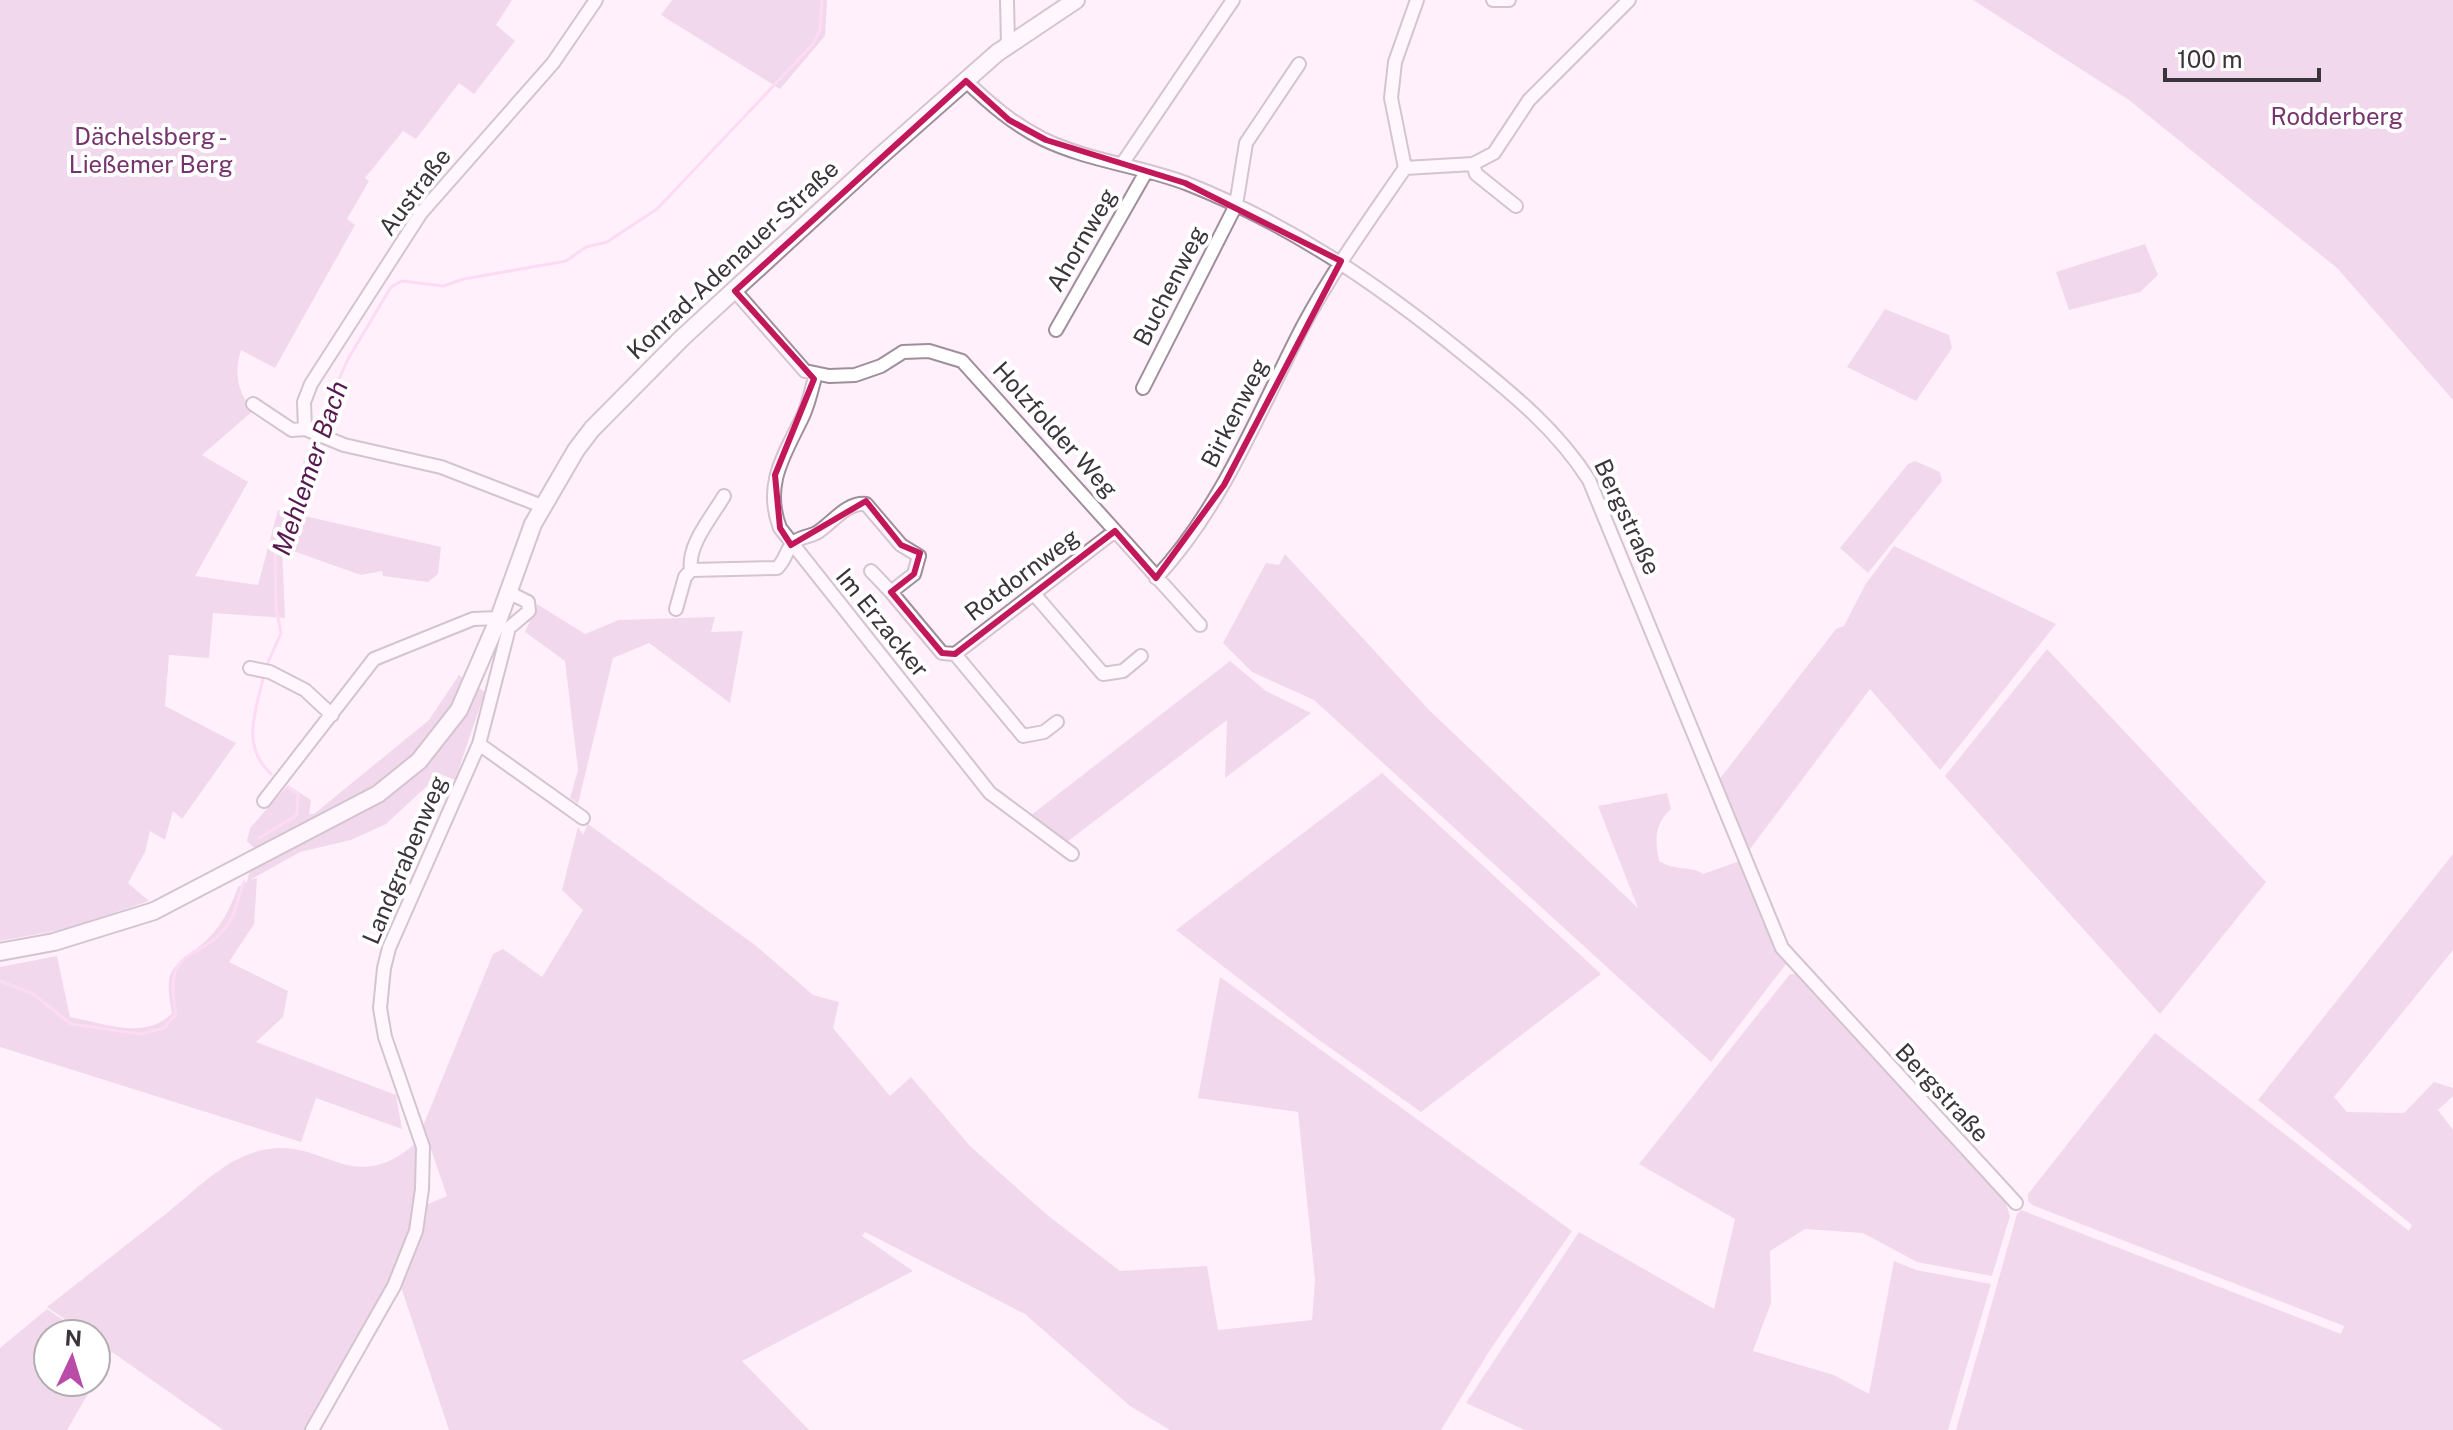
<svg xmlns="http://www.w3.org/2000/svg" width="2453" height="1430" font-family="'Public Sans',sans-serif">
	<rect width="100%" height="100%" fill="#fff0fb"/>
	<path fill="#e1bbd9" d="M0,0h512l-16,25 19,16 -41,53 -15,-11 -43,56 -13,-8 -38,47 4,3 -22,38 8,6 -80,143 -34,-18c-7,22 -4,44 13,60l-52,45 46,27 -53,94 63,9 20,-75 163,37 -3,27 -10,8 -45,-6 -1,-5 -21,4 -79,-28 3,71 -72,-5 -4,45 -40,-3 -4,51 71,37 -54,76 -9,-8 -8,29 -15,-9 -5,21 -17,31 21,18 -83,28 -66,12z
		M672,0h155l-2,36 -45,53 -119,-74z
		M1973,0h480v400l-116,-132 -208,-168z
		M2145,244l13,31 -18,17 -71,18 -13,-38z
		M1885,309l64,26 3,13 -36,53 -69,-34z
		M1915,461l25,11 2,9 -74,92 -28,-25 68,-84z
		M1894,546l162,78 -116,146 -70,-81 -123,164 -29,-72 118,-152 8,-3 21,-41z
		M1285,554l145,157 208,197 -40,-102 69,-13 4,16c-17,15 -16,31 -12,52 17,11 32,4 44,13l37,-13 46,103 -75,98 -397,-362 -62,-28 -29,-29 43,-80 13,2z
		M537,604l48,30 34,-14 96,-3 -4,15 32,-1 -13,72 -81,-60 -36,15 -35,146 -8,-6 8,-28 -13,-109 -40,-29z
		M2047,649l219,233 -106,132 -215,-238z
		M1230,661l36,30 45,22 -86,65 2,-58 -164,125 -37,-26z
		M459,675l26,17 -30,88 -15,-6 -54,50 -35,16 -51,12 -50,28 7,-2 -3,46 -25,38 59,29 -5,26 -27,25 140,53 6,34 -86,-31 -15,44 -301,-95v-80l57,-11 13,61c34,6 75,24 102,-4 -8,-43 -3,-43 29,-68 19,-15 29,-36 37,-58l9,-5 8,-33 -8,-8 3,-13 38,-43 23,15 -2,14h5l115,-94z
		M1382,773l219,201 -180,138 -109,-77 -136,-105z
		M588,824l167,121 58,50 26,7 -6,26 57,68 21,-19 59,69 76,68 74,57 87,-5 11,64 94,-10 3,-40 -17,-168 -100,-14 22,-121 352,254 -82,119 -49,80h-271l-40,-24 -105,-92 -160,-82 -3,4 51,35 -171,90 67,69h-360l-49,-146 15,-31 11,-48 21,-9 -24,-70 70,-172 10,-5 39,28 41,-67 -21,-20 16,-63 5,8z
		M2453,854v96l-119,147 13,15 57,1 30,-31 19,6v8l-15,14 15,20v300h-497l61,-216 4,-4 320,124 3,-8 -312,-121 -4,-4v-7l127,-161 254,198 3,-6 -154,-125z
		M1790,974h8l206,224 6,18 -18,60 -75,-14 -54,-29 -58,-4 -35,22 1,52 -18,48 81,24 35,19 25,-133 22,9 75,14 -43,146h-423l-59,-27 113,-171 135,77 21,-90 -96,-55z
		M417,1142l3,6 -7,82 -22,55 -83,145h-85l-111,-78 -16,27v-45h-10l-39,-27c40,-31 80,-63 120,-94 29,-23 58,-55 96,-63 61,-14 89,50 154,-8z
		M47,1309l37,25h-36v48h47l-28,48h-67v-82z"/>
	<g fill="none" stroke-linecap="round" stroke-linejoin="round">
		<path stroke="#fac0ee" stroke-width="3" d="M316,430l32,-71 43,-72 11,-6 41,5 21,-7 102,-18 20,-14 21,-5 50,-33 156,-165 7,-14 2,-30
			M266,667l15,-34 -5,-25 -1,-56 38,-115
			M264,674c-8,38 -24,71 7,100
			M259,838l38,-23 1,-21 -9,-6
			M0,981l33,13 38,30 69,10 24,-6 12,-14c-15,-75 28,-48 55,-95 6,-11 8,-25 13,-37"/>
		<defs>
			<path id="minor" d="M1007,0l1,45
				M1493,0h16
				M966,81c24,23 47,43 77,58 45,22 99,27 145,45 103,41 188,99 273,168 48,39 95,76 128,128l193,468 234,255
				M1122,164l111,-164
				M1473,164l3,10 40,32
				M1405,168l68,-4 21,-11 35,-53 100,-100
				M735,291l70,80 24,5 26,-1 26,-9 22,-14 26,-1 33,10 238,264
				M1056,330l90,-158
				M816,374c-4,13 -7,29 -13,42 -18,38 -40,68 -23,112l210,265 82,61
				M1143,388l93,-183 10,-62 53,-79
				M253,404l39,26 13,-1 39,16 97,22 101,39
				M305,429l-1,-27 7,-18 110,-171 132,-150 43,-63
				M724,496c-12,21 -37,49 -33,74l86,-2c9,-8 9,-19 17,-26 8,-6 16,-5 24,-10 15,-10 29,-30 48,-28l35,41 18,11 -5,18 -23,18 51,61 13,1
				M871,571l20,21
				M1156,578c67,-72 102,-165 147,-252 30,-56 67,-107 102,-158l-14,-70 4,-36 22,-62
				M1035,595l68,79 20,-3 18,-15
				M676,609l9,-32 6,-7
				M250,668l20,4 35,18 27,25
				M1057,722l-13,10 -21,4 -68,-82 160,-123
				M479,744l104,74
				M264,801l110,-142 99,-40 26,-1
				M312,1430l82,-144 22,-55 6,-42 1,-42 -38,-110 -5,-29 4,-40 5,-20 90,-204 30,-116 20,-17 -1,-9 -20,-10"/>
			<path id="secondary" d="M0,952l54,-10 100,-31 224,-117 41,-33 40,-51 40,-92 34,-94 43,-74 16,-21 90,-91 195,-179 120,-106 79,-53"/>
		</defs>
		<use href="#minor" stroke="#9f8e9b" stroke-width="16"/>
		<use href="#secondary" stroke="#9f8e9b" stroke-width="20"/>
		<use href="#minor" stroke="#fff" stroke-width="12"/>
		<use href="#secondary" stroke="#fff" stroke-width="16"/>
	</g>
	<path d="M0 0H2453V1430H0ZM966,81l43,39 37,20 139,43 156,78 -117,224 -68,93 -41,-47 -160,123 -13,-1 -51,-61 23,-18 6,-21 -19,-8 -35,-44 -75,44 -11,-17 -5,-53 39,-96 -79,-88z" fill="#fff0fb" fill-opacity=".55" fill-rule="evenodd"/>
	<path fill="none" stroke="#c2185b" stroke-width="6" stroke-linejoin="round" d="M966,81l43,39 37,20 139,43 156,78 -117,224 -68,93 -41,-47 -160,123 -13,-1 -51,-61 23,-18 6,-21 -19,-8 -35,-44 -75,44 -11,-17 -5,-53 39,-96 -79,-88z"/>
	<g text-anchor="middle" stroke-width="8" stroke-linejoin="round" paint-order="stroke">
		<g font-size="24" fill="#76346c" stroke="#fff">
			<text x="2337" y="125">Rodderberg</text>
			<text x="151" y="145">Dächelsberg -<tspan x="151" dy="28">Ließemer Berg</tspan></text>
		</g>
		<g font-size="24" fill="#3b343a" stroke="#fff">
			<text transform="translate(415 192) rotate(-53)" y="8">Austraße</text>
			<text transform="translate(1082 240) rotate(-60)" y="8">Ahornweg</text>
			<text transform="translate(733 260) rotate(-43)" y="8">Konrad-Adenauer-Straße</text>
			<text transform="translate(1170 286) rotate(-63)" y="8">Buchenweg</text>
			<text transform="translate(1235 413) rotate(-63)" y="8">Birkenweg</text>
			<text transform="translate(1055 430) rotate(48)" y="8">Holzfolder Weg</text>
			<text transform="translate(1627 517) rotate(65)" y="8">Bergstraße</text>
			<text transform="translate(1022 575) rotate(-37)" y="8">Rotdornweg</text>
			<text transform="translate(882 623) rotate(51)" y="8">Im Erzacker</text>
			<text transform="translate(405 860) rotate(-67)" y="8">Landgrabenweg</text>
			<text transform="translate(1942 1093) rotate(47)" y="8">Bergstraße</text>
		</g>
		<g font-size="26" font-style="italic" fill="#581850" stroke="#fff">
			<text transform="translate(310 468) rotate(-71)" y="9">Mehlemer Bach</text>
		</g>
	</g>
	<g transform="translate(72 1358) rotate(4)"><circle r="38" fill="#ffffff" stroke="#b1aeb0" stroke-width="2"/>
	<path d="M0-6L14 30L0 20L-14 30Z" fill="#b94ba9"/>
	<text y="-12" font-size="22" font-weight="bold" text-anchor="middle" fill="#3b343a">N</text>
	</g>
	<path d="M2165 68v12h154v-12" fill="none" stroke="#3b343a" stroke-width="4"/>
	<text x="2177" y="68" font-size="24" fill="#3b343a" stroke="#ffffff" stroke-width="6" paint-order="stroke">100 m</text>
</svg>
